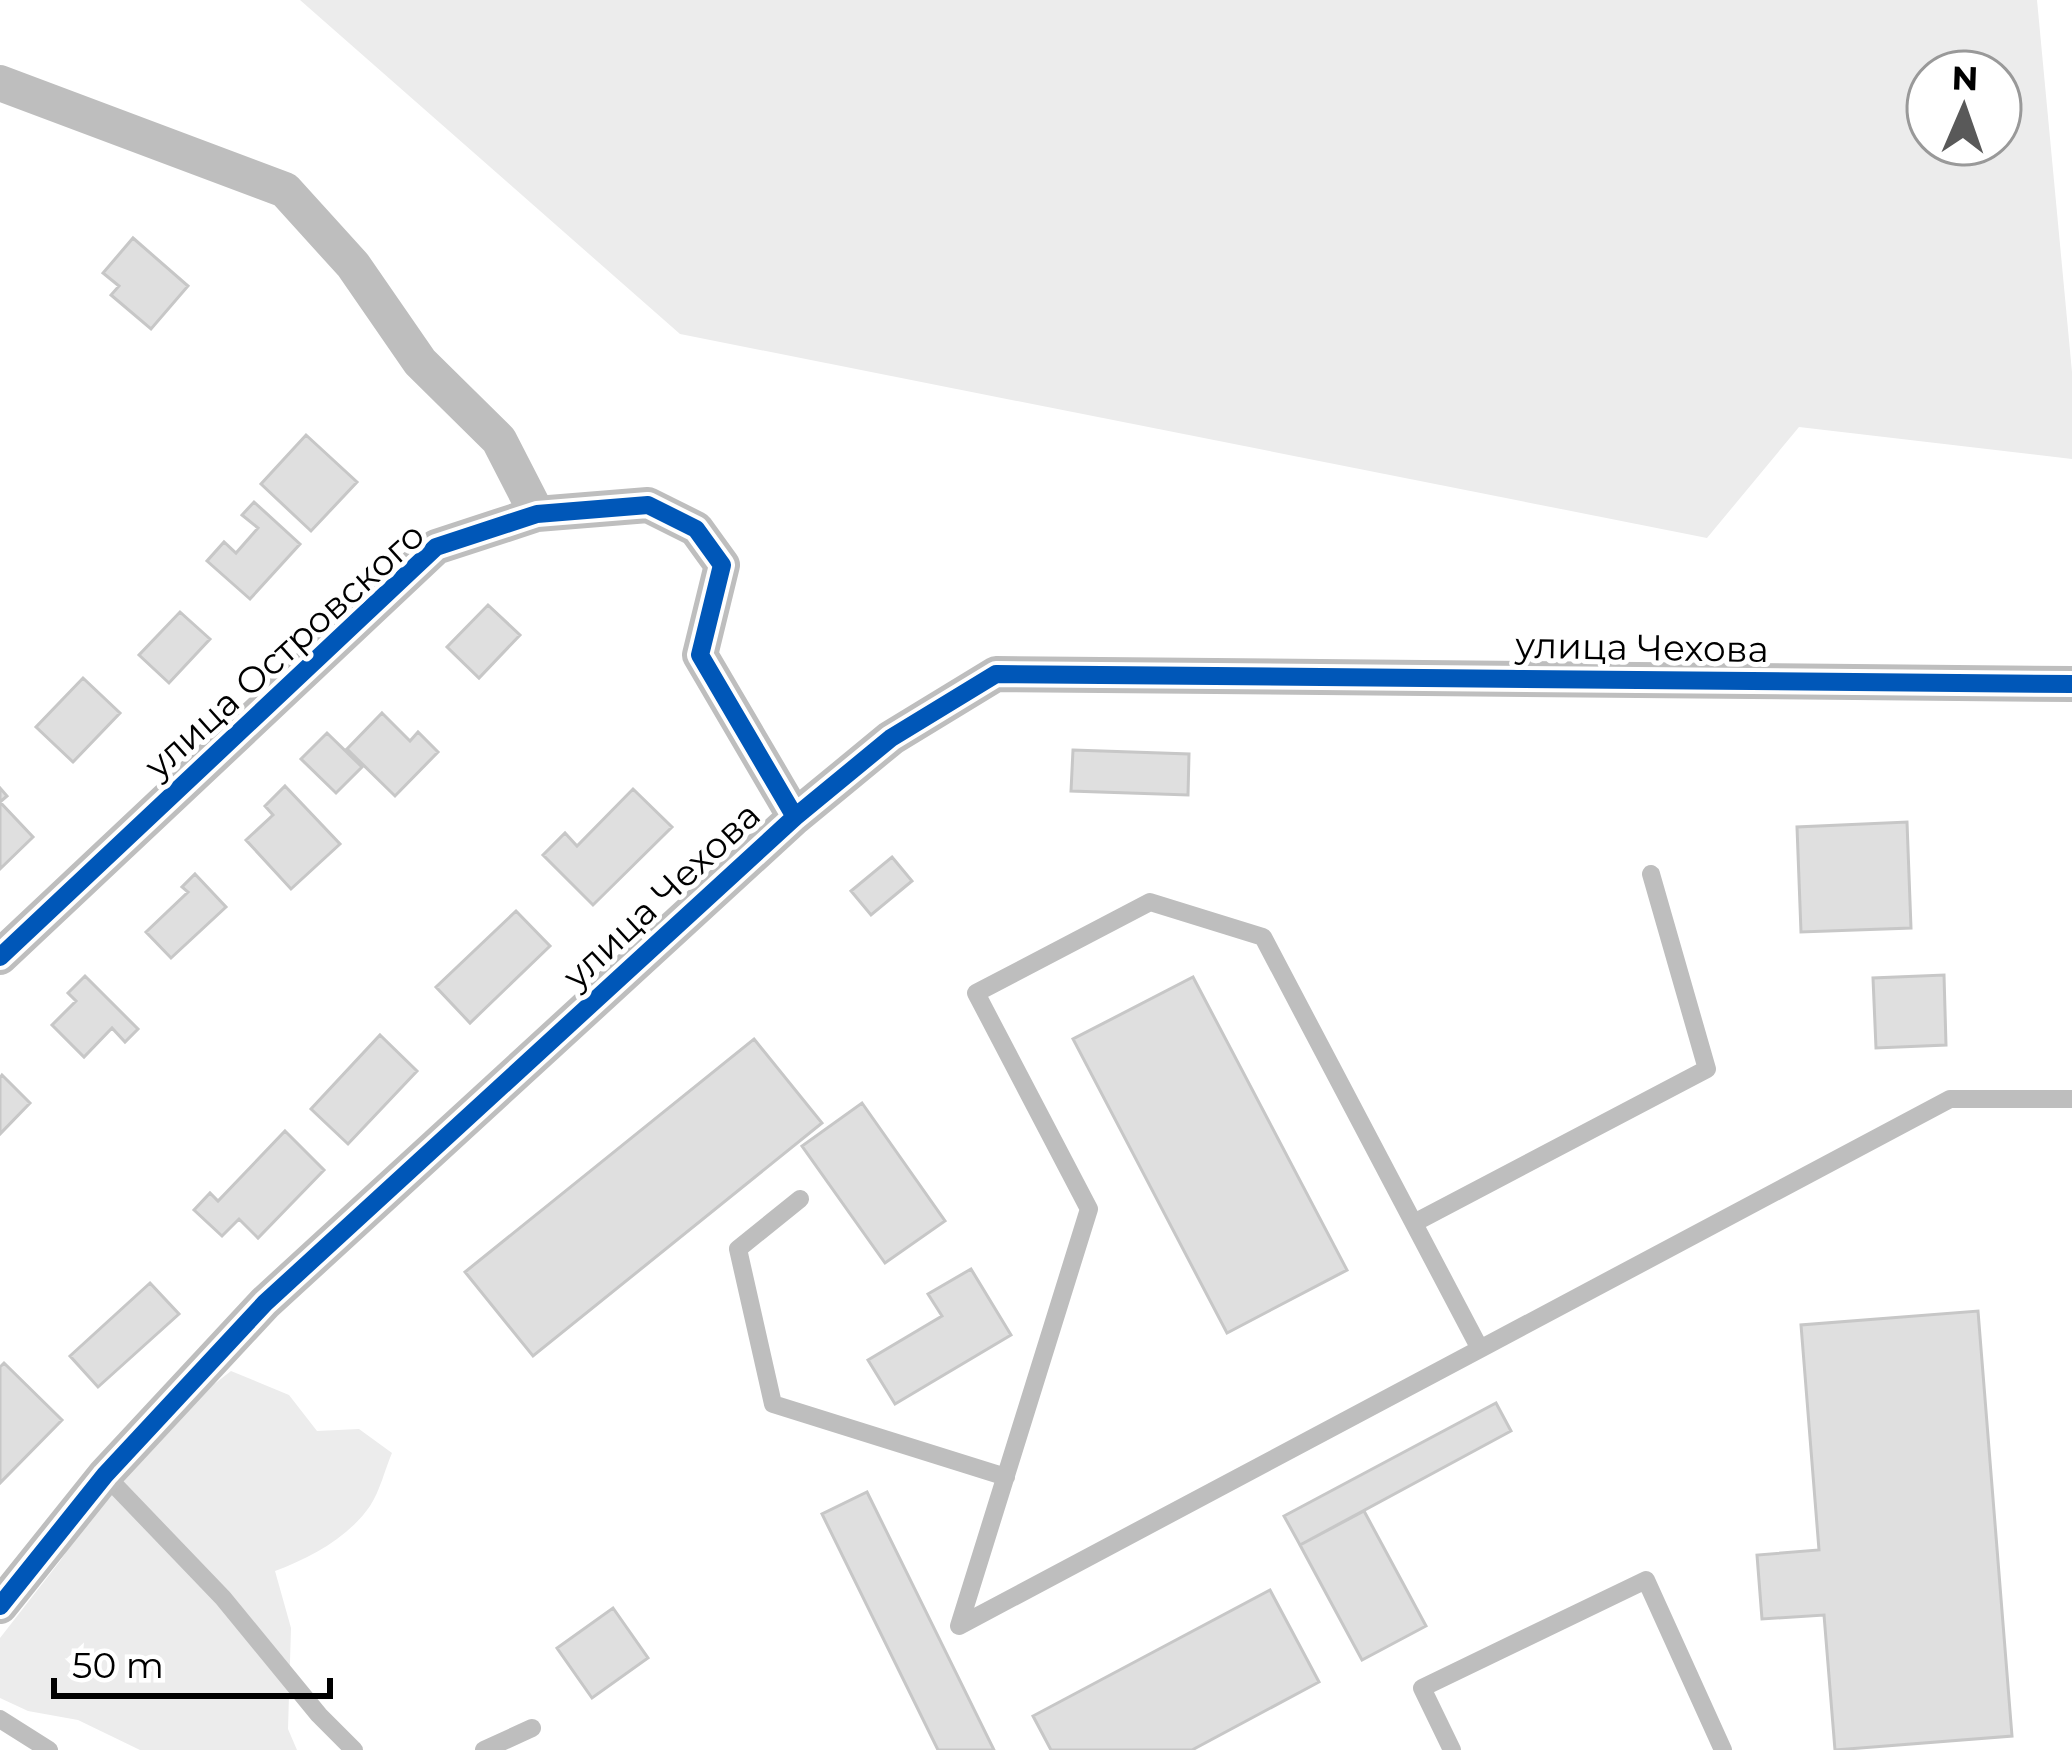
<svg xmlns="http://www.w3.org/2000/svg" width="2072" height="1750" font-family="Montserrat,sans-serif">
	<rect width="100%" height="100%" fill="#fff"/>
	<path fill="#ececec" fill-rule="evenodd" d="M300,0h1737l35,372v87l-273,-32 -92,111 -1027,-204zM2000,72v72h-72v-72z
		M231,1371l58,24 28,36 42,-2 33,24c-7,16 -12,38 -22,53 -22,32 -60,52 -95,65l16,57 -3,101 9,21h-157l-62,-30 -50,-9 -28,-13v-60l60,-77 39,-58 82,-93z"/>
	<path fill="#dfdfdf" stroke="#c7c7c7" stroke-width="3" d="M133,238l55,48 -37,43 -40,-34 8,-9 -16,-13z
		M306,435l51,47 -46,49 -50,-47z
		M254,502l46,42 -50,55 -43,-38 17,-19 12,11 22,-25 -16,-13z
		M488,605l32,30 -41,43 -32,-31z
		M180,612l30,27 -41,44 -30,-28z
		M83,678l37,35 -47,49 -37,-35z
		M382,713l28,28 8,-9 20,20 -43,44 -48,-47z
		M327,733l35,34 -26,26 -35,-34z
		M1073,750l116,4 -1,41 -117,-4z
		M285,786l55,58 -49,45 -45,-49 27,-25 -8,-9z
		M0,788l7,8 -7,6 33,35 -33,32z
		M633,789l39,38 -79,78 -50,-50 22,-22 12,13z
		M1907,822l4,106 -110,4 -4,-105z
		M892,857l20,24 -41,34 -20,-24z
		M195,874l31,33 -55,51 -25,-26 42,-40 -6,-5z
		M516,911l34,35 -80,77 -34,-36z
		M1944,975l2,70 -70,3 -3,-70z
		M85,976l53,53 -13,13 -13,-14 -28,29 -32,-32 24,-24 -8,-8z
		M1193,977l154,293 -120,63 -154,-294z
		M380,1035l37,36 -69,73 -37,-35z
		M754,1039l68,84 -289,233 -68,-84z
		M2,1075l28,28 -30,31v-56z
		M862,1103l83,118 -60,42 -83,-117z
		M285,1131l39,39 -66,68 -19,-19 -17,17 -28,-26 16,-17 8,8z
		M971,1269l40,66 -116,69 -27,-44 74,-44 -14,-22z
		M150,1283l29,31 -81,73 -28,-31z
		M1978,1311l34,425 -177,14 -11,-135 -62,4 -5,-64 62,-5 -18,-225z
		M4,1363l58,57 -62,63v-116z
		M1496,1403l15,28 -211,114 -16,-29z
		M867,1492l127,258h-56l-116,-236z
		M1364,1511l62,115 -64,34 -62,-115z
		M1270,1590l49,92 -127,68h-141l-18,-34z
		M613,1608l35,50 -56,40 -35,-50z"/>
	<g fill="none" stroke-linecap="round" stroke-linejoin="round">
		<path stroke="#bebebe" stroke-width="18" d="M800,1199l-62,50 35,155 233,73
			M1414,1223l293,-154 -56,-195
			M1480,1349l-521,277 130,-417 -113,-216 174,-91 113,35 217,412 470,-250h122
			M105,1475l118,123 96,117 35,35
			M0,1719l49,31
			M484,1750l48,-22
			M1452,1750l-30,-62 224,-108 77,170"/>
		<path stroke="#bebebe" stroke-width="36" d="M0,83l285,107 68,75 67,97 79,78 38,74
			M0,957l436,-410 101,-33 111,-9 48,24 26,36 -22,90 95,162
			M0,1606l105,-131 160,-172 530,-486 96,-79 105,-64 1076,10"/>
		<defs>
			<path id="cycleway" d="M0,957l436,-410 101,-33 111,-9 48,24 26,36 -22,90 95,162
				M0,1606l105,-131 160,-172 530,-486 96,-79 105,-64 1076,10"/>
		</defs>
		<use href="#cycleway" stroke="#fff" stroke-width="26"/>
		<use href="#cycleway" stroke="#0057b8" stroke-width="18"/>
	</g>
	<g text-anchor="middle" stroke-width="10" stroke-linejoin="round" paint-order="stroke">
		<g font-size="36" fill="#000" stroke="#fff">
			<text transform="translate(1642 647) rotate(1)" y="13">улица Чехова</text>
			<text transform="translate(284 650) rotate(-42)" y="13">улица Островского</text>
			<text transform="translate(661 895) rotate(-43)" y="13">улица Чехова</text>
		</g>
	</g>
	<g transform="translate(1964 108) rotate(2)"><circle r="57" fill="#ffffff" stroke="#999999" stroke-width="3"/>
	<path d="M0-9L21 45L0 30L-21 45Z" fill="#595959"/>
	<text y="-18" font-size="33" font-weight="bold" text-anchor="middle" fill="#000000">N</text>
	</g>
	<path d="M54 1678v18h276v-18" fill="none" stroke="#000000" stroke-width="6"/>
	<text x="72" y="1678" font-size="36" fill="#000000" stroke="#ffffff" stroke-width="9" paint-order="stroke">50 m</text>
</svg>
